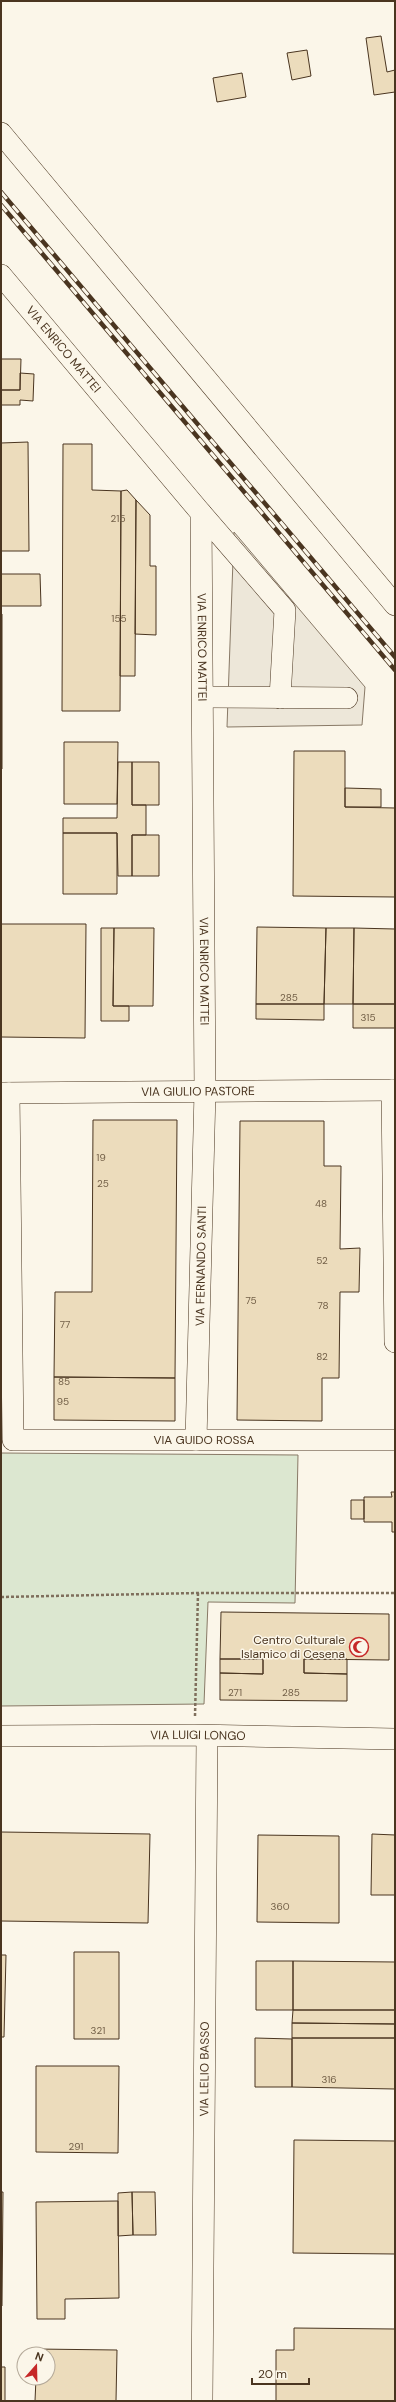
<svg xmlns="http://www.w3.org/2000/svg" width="396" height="2402" font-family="'DM Sans',sans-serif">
	<rect width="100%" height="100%" fill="#fbf6e9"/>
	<path fill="#dce7d0" stroke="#887966" d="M1,1453l297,2 -3,148 -87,-1 -4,102 -203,2z"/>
	<path fill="#ede7d9" stroke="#887966" d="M234,532l131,155 -3,38 -135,2z"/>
	<path fill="#ecdcbc" stroke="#4a3520" d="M381,36l6,36 8,-2v22l-21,3 -8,-57z
		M307,50l4,26 -19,4 -5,-27z
		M242,73l4,24 -29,5 -4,-24z
		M1,359h20l-1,31h-19z
		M20,373l14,1 -1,27 -13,-1v5h-19v-15h19z
		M28,442l1,109h-28v-108z
		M63,444h29v46l29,1 -1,220h-58z
		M127,490l9,10 -1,176h-15l1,-185z
		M136,500l14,15v51h6v69l-21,-1z
		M1,574h39l1,32h-40z
		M1,614h1v155h-1z
		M64,742h54l-1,62h-53z
		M294,751h51v56l50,1v89l-102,-1z
		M118,762h14v43h14v30h-14v41h-14l-1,-43h-54v-15h54z
		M132,762h27v43h-27z
		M345,788l36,1v18h-36z
		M63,833h54v61h-54z
		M132,835h27v41h-27z
		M1,924h85l-1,114 -84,-1z
		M257,927l69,1 -2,76h-68z
		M101,928h13l-1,78h16v15h-28z
		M114,928h40l-1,78h-40z
		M326,928h28l-1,76h-29z
		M354,928l41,1v75h-42z
		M256,1004h68v16l-68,-1z
		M353,1004h42v24h-42z
		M93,1120h84l-2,258 -121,-1 1,-85h37z
		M240,1121h84v45h17l-1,83 20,-1 -1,44h-19l-1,86h-17v43l-85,-1z
		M54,1377l121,1v43l-121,-1z
		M391,1492h4v40h-3v-10h-28v-25h28z
		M351,1500h13v19h-13z
		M221,1612l168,2v46l-85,-1v14l43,1v27l-127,-1v-27l43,1v-15h-43z
		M220,1659h43v15l-43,-1z
		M304,1659h43v15l-43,-1z
		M1,1832l149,2 -2,89 -147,-2z
		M372,1834l23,1v60h-24z
		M258,1835l81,1v87l-82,-1z
		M74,1952h45v87h-45z
		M1,1955h5l-2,82h-3z
		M256,1961h37v49h-37z
		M293,1961l102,1v48h-102z
		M293,2010h102v14l-103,-1z
		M292,2023l103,1v14h-103z
		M255,2038l37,1v48h-37z
		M292,2038h103v51l-103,-2z
		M36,2066h83l-1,87 -82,-1z
		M294,2140l101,1v113l-102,-1z
		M1,2192h2l-1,114h-1z
		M132,2192h23l1,43h-23z
		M132,2192l1,43 -15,1v-43z
		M118,2201l1,97 -54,1v20h-28l-1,-117z
		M294,2328l101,1v72h-119v-51h18z
		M36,2349l81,1 -1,51h-81l1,-23h12v-24h-12z
		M1,2367h4v34h-4z"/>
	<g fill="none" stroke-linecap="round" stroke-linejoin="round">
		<defs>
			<g id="minor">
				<path d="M1,133l394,472"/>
				<path id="s1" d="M1,275l200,238 4,579 -9,348"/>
				<path d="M201,513l84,97 -5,88"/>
				<path d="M203,697l144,1"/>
				<path d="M392,1090l3,252"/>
				<path id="s2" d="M1,1093l394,-3"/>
				<path id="s3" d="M9,1093l4,347h382"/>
				<path id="s4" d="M1,1736l193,-1 201,4"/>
				<path id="s5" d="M202,2401l5,-665"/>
			</g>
		</defs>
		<use href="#minor" stroke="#4a3520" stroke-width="22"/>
		<path stroke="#7f6f5c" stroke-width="2.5" stroke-dasharray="3 2" stroke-linecap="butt" d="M1,1597l197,-4h197
			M195,1716l3,-123"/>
		<use href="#minor" stroke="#fbf6e9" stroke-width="21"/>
		<defs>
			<path id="rail" d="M1,192l394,465
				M1,205l394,465"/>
		</defs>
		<use href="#rail" stroke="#4a3520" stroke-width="4.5"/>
		<use href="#rail" stroke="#fbf6e9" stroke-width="3" stroke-dasharray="9" stroke-linecap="butt"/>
	</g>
	<defs>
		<symbol id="mosque-ring" viewBox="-11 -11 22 22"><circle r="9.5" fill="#fbf6e9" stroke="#c62828" stroke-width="1.5"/><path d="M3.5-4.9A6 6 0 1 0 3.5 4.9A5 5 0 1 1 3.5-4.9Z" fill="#c62828"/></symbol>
	</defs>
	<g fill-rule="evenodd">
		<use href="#mosque-ring" x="348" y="1636" width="22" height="22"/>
	</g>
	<g text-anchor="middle" stroke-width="3" stroke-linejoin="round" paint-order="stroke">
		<g font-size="10" fill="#725f47">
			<text x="118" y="522">215</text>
			<text x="119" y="622">155</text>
			<text x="289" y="1001">285</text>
			<text x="368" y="1021">315</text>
			<text x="101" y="1161">19</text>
			<text x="103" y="1187">25</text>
			<text x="321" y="1207">48</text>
			<text x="322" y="1264">52</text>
			<text x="251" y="1304">75</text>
			<text x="323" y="1309">78</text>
			<text x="65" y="1328">77</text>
			<text x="322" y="1360">82</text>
			<text x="64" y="1385">85</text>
			<text x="63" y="1405">95</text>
			<text x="235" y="1696">271</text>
			<text x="291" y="1696">285</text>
			<text x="280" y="1910">360</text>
			<text x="98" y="2034">321</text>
			<text x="329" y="2083">316</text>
			<text x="76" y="2150">291</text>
		</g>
		<g font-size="12" fill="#4a3520" stroke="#fbf6e9">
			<text dy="4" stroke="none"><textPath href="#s1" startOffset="97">VIA ENRICO MATTEI</textPath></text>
			<text dy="4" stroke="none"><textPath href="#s1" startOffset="445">VIA ENRICO MATTEI</textPath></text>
			<text dy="4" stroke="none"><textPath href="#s1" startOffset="769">VIA ENRICO MATTEI</textPath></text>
			<text dy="4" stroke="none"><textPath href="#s2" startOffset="197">VIA GIULIO PASTORE</textPath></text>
			<text transform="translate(201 1266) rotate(-89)" y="4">VIA FERNANDO SANTI</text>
			<text dy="4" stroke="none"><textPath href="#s3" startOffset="538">VIA GUIDO ROSSA</textPath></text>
			<text dy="4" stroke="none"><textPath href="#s4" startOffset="197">VIA LUIGI LONGO</textPath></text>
			<text dy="4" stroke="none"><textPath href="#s5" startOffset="332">VIA LELIO BASSO</textPath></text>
		</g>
		<g font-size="12" fill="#4a3520" stroke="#fbf6e9" text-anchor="end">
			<text x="345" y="1644">Centro Culturale<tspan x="345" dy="14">Islamico di Cesena</tspan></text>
		</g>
	</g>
	<rect width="396" height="2402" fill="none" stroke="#4a3520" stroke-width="4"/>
	<g transform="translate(36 2366) rotate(20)"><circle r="19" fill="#fbf6e9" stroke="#b4a999"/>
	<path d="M0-3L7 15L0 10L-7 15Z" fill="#c62828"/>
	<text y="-6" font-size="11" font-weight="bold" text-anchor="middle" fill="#4a3520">N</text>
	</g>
	<path d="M252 2378v6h57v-6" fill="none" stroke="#4a3520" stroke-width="2"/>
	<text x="258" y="2378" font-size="12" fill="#4a3520" stroke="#fbf6e9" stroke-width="3" paint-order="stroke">20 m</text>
</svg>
